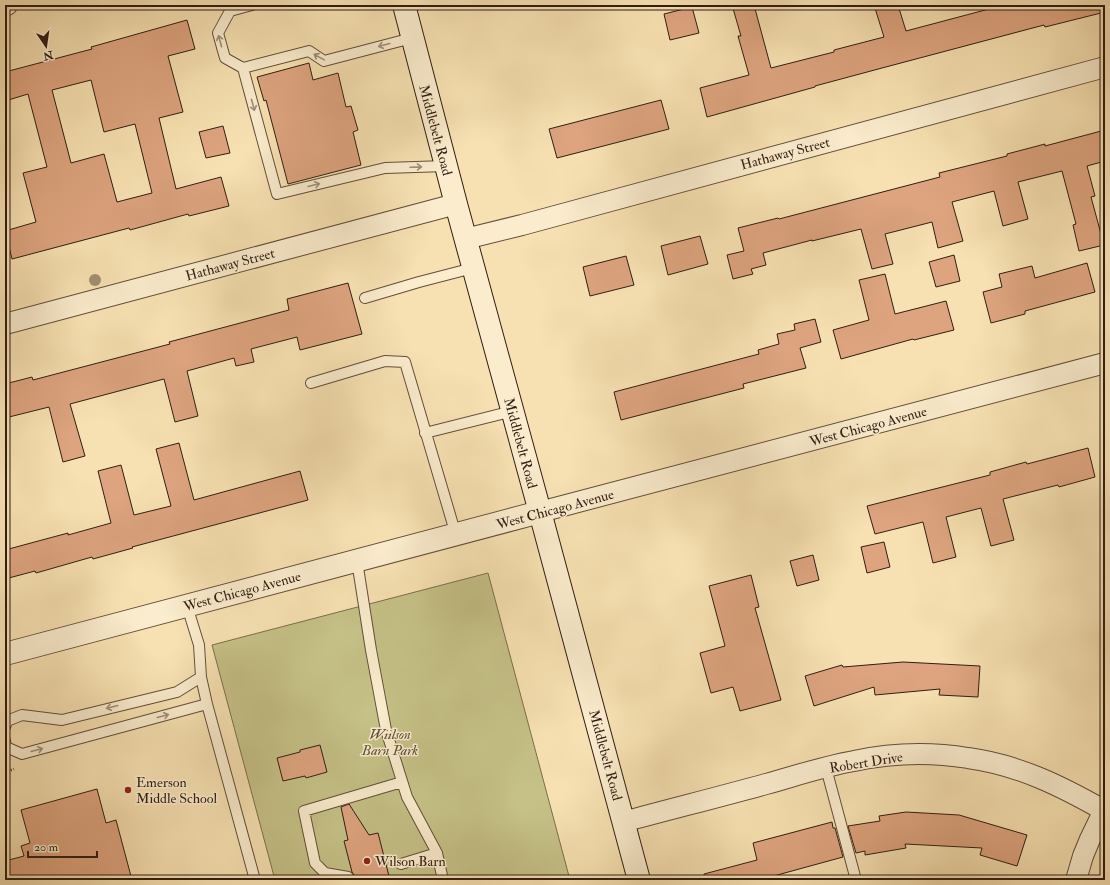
<svg xmlns="http://www.w3.org/2000/svg" width="1110" height="885" font-family="'IM FELL Double Pica',serif">
	<rect width="100%" height="100%" fill="#f7e1b2"/>
	<filter id="stains"><feTurbulence type="fractalNoise" baseFrequency=".005" numOctaves="4"/><feColorMatrix values="0 0 0 0 .2 0 0 0 0 .09 0 0 0 0 .02 0 0 0 .5 -.17"/></filter>
	<radialGradient id="worn" r=".72"><stop offset=".6" stop-color="#630" stop-opacity="0"/><stop offset="1" stop-color="#630" stop-opacity=".3"/></radialGradient>
	<path fill="#c5c187" stroke="#7a6f4d" d="M488,573l82,307h-295l-63,-235z"/>
	<path fill="#dda47f" stroke="#301d13" fill-rule="evenodd" d="M732,5h22l17,63 63,-16v-2l50,-13 -10,-32h24l8,26 98,-26h101v7l-60,15 -1,-2 -162,43 -67,18v1l-108,30 -7,-29 49,-13 -11,-39h3z
		M692,7l7,26 -29,7 -6,-26z
		M187,20l8,29 -27,7 15,56 -24,6 17,71 45,-12 8,29 -40,10 -1,-2 -58,16 -1,-2 -117,31 -7,-28 31,-9 -13,-49 24,-6 -19,-73 -23,7v-29l87,-23 -1,-2zM91,80l13,52 31,-8 17,69 -35,9 -13,-48 -33,9 -19,-73z
		M309,63l4,17 25,-7 8,34 5,-1 7,24 -5,2 8,33 -73,19 -22,-84 -2,1 -7,-24z
		M661,100l8,29 -112,29 -8,-29z
		M223,126l7,27 -24,5 -7,-26z
		M1105,130v31l-18,5 8,30 -4,1 13,48 -25,6 -6,-26 3,-1 -14,-53 -44,11 10,37 -25,7 -9,-35 -42,11 11,39 -25,7 -6,-26 -47,12 8,30 -21,5 -11,-40 -49,12v-1l-49,13 3,12 -15,4 2,5 -20,5 -6,-24 17,-4 -6,-23 40,-10 1,1 161,-42 -1,-4 68,-17v-2l38,-10v2z
		M700,236l8,28 -40,11 -7,-29z
		M954,255l6,26 -24,6 -7,-25z
		M626,256l8,29 -44,11 -7,-29z
		M1087,263l8,29 -70,19v3l-34,9 -8,-31 19,-5 -3,-13 33,-8 3,12z
		M885,274l10,40 51,-13 8,29 -40,10 -1,-1 -72,20 -8,-29 36,-10 -10,-40z
		M348,283l14,51 -62,16 -3,-13 -46,12 3,13 -18,4 -2,-8 -47,13 11,45 -23,6 -11,-43 -94,25 15,52 -22,6 -14,-55 -44,11v-34l27,-7 1,3 137,-36 -1,-2 120,-32 -2,-11z
		M815,319l6,23 -21,6 6,20 -63,16 1,4 -123,32 -7,-28 145,-38 -1,-4 21,-6 -2,-10 18,-4 -1,-6z
		M179,443l15,57 106,-29 8,29 -176,47 1,1 -40,11 -1,-2 -56,16 -1,-2 -30,8v-29l63,-17v2l43,-12 -13,-52 23,-6 13,50 37,-9 -15,-57z
		M1088,448l7,29 -36,10 -1,-2 -55,14 11,41 -23,6 -10,-38 -35,9 10,40 -23,6 -10,-41 -48,12 -8,-28 123,-31v-3l36,-10 1,2z
		M884,542l6,25 -23,6 -6,-26z
		M813,555l6,25 -22,6 -7,-25z
		M751,575l8,32 -4,1 26,92 -41,11 -7,-24 -22,6 -11,-40 25,-7 -16,-60z
		M903,662l77,4 -2,31 -39,-2 1,-6 -65,6 -1,-8 -60,19 -9,-30 37,-11 1,2z
		M320,745l7,27 -21,6 -1,-2 -22,5 -6,-23 23,-6v-2z
		M97,789l9,34 10,-3 16,60h-127v-19l19,-5 -3,-10 9,-3 -9,-33z
		M349,804l20,31 9,-2 12,47h-36v-5l-2,-3 -8,-31 4,-1 -7,-33z
		M906,812l53,3 68,20 -10,31 -37,-11 2,-7 -77,-4 1,4 -41,7v-4l-9,2 -8,-27 32,-5 -1,-5z
		M832,822l1,6h2l8,29 -73,20 1,3h-67v-6l53,-14 -4,-17z"/>
	<g fill="none" stroke-linecap="round" stroke-linejoin="round">
		<defs>
			<path id="service" d="M252,5l-22,6 -12,22 7,25 18,10 66,-17 15,10 88,-23
				M243,68l34,126 108,-26 61,-2
				M365,298l54,-16 54,-14
				M311,383l74,-22 20,1 51,173
				M425,433l88,-22
				M357,561l14,89 15,80 21,67 30,56 6,27
				M187,606l12,39 2,32 6,27 48,176
				M5,727l2,-6 15,-6 40,5 115,-28 24,-15
				M5,741l1,6 16,7 185,-50
				M826,768l30,112
				M401,864l36,-11
				M348,877l-23,-4 -10,-10 -11,-52 98,-29"/>
			<path id="minor" d="M5,6l2,-1
				M465,239l57,-14 583,-158
				M5,324l451,-120
				M540,512l565,-149
				M623,822c48,-13 96,-25 143,-38 29,-8 59,-18 88,-23 37,-8 77,-9 114,-3 51,7 93,28 137,53
				M1076,880l7,-24 7,-17 15,-31"/>
			<path id="tertiary" d="M5,654l535,-142"/>
			<path id="secondary" d="M404,5l52,199 84,308 99,368"/>
		</defs>
		<use href="#service" stroke="#624e3b" stroke-width="12"/>
		<use href="#minor" stroke="#624e3b" stroke-width="22"/>
		<use href="#tertiary" stroke="#624e3b" stroke-width="24"/>
		<use href="#secondary" stroke="#301d13" stroke-width="24"/>
		<path stroke="#301d13" stroke-width="2.5" stroke-dasharray="1 2" stroke-linecap="butt" d="M5,772l9,-3"/>
		<use href="#service" stroke="#faeccd" stroke-width="10"/>
		<use href="#minor" stroke="#faeccd" stroke-width="20"/>
		<use href="#tertiary" stroke="#faeccd" stroke-width="22"/>
		<use href="#secondary" stroke="#faeccd" stroke-width="22"/>
	</g>
	<circle fill="#a2906e" cx="95" cy="280" r="6"/>
	<defs><path id="oneway-shaft" d="M-6 0H5M1.5-3L5.5 0L1.5 3" fill="none" stroke-width="1.6" stroke-linecap="round" stroke-linejoin="round"/></defs>
	<g stroke="#9f8f79">
		<use href="#oneway-shaft" transform="translate(220 41) rotate(-105)"/>
		<use href="#oneway-shaft" transform="translate(384 45) rotate(165)"/>
		<use href="#oneway-shaft" transform="translate(319 57) rotate(-151)"/>
		<use href="#oneway-shaft" transform="translate(253 105) rotate(75)"/>
		<use href="#oneway-shaft" transform="translate(416 167) rotate(-2)"/>
		<use href="#oneway-shaft" transform="translate(314 185) rotate(-14)"/>
		<use href="#oneway-shaft" transform="translate(112 707) rotate(166)"/>
		<use href="#oneway-shaft" transform="translate(163 716) rotate(-15)"/>
		<use href="#oneway-shaft" transform="translate(37 750) rotate(-15)"/>
	</g>
	<g fill="#8f2418" stroke="#faeccd" stroke-width="1.5">
		<circle cx="128" cy="790" r="4"/>
		<circle cx="367" cy="861" r="4"/>
	</g>
	<g text-anchor="middle" stroke-width="3" stroke-linejoin="round" paint-order="stroke">
		<g font-size="14" fill="#301d13" stroke="#faeccd">
			<text transform="translate(436 130) rotate(75)" y="5">Middlebelt Road</text>
			<text transform="translate(785 153) rotate(-15)" y="5">Hathaway Street</text>
			<text transform="translate(230 264) rotate(-15)" y="5">Hathaway Street</text>
			<text transform="translate(868 426) rotate(-15)" y="5">West Chicago Avenue</text>
			<text transform="translate(521 443) rotate(75)" y="5">Middlebelt Road</text>
			<text transform="translate(555 509) rotate(-15)" y="5">West Chicago Avenue</text>
			<text transform="translate(242 591) rotate(-15)" y="5">West Chicago Avenue</text>
			<text transform="translate(606 755) rotate(75)" y="5">Middlebelt Road</text>
			<text transform="translate(866 762) rotate(-9)" y="5">Robert Drive</text>
		</g>
		<g font-size="14" font-style="italic" fill="#5d4e36" stroke="#faeccd">
			<text x="390" y="739">Wiilson<tspan x="390" dy="16">Barn Park</tspan></text>
		</g>
		<g font-size="14" fill="#301d13" stroke="#faeccd" text-anchor="start">
			<text x="136" y="787">Emerson<tspan x="136" dy="16">Middle School</tspan></text>
			<text x="375" y="866">Wilson Barn</text>
		</g>
	</g>
	<rect width="1110" height="885" fill="none" stroke="#f7e1b2" stroke-width="20"/>
	<rect x="6" y="6" width="1098" height="873" fill="none" stroke="#301d13" stroke-width="2"/>
	<rect x="10" y="10" width="1090" height="865" fill="none" stroke="#301d13"/>
	<g transform="translate(46 46) rotate(167)" stroke="#faeccd" stroke-width="3" paint-order="stroke">
	<path d="M0-3L7 15L0 10L-7 15Z" fill="#301d13"/>
	<text y="-6" font-size="11" font-weight="bold" text-anchor="middle" fill="#301d13">N</text>
	</g>
	<path d="M28 851v6h69v-6" fill="none" stroke="#301d13" stroke-width="2"/>
	<text x="34" y="851" font-size="12" fill="#301d13" stroke="#faeccd" stroke-width="3" paint-order="stroke">20 m</text>
	<rect width="100%" height="100%" filter="url(#stains)"/>
	<rect width="100%" height="100%" fill="url(#worn)"/>
</svg>
